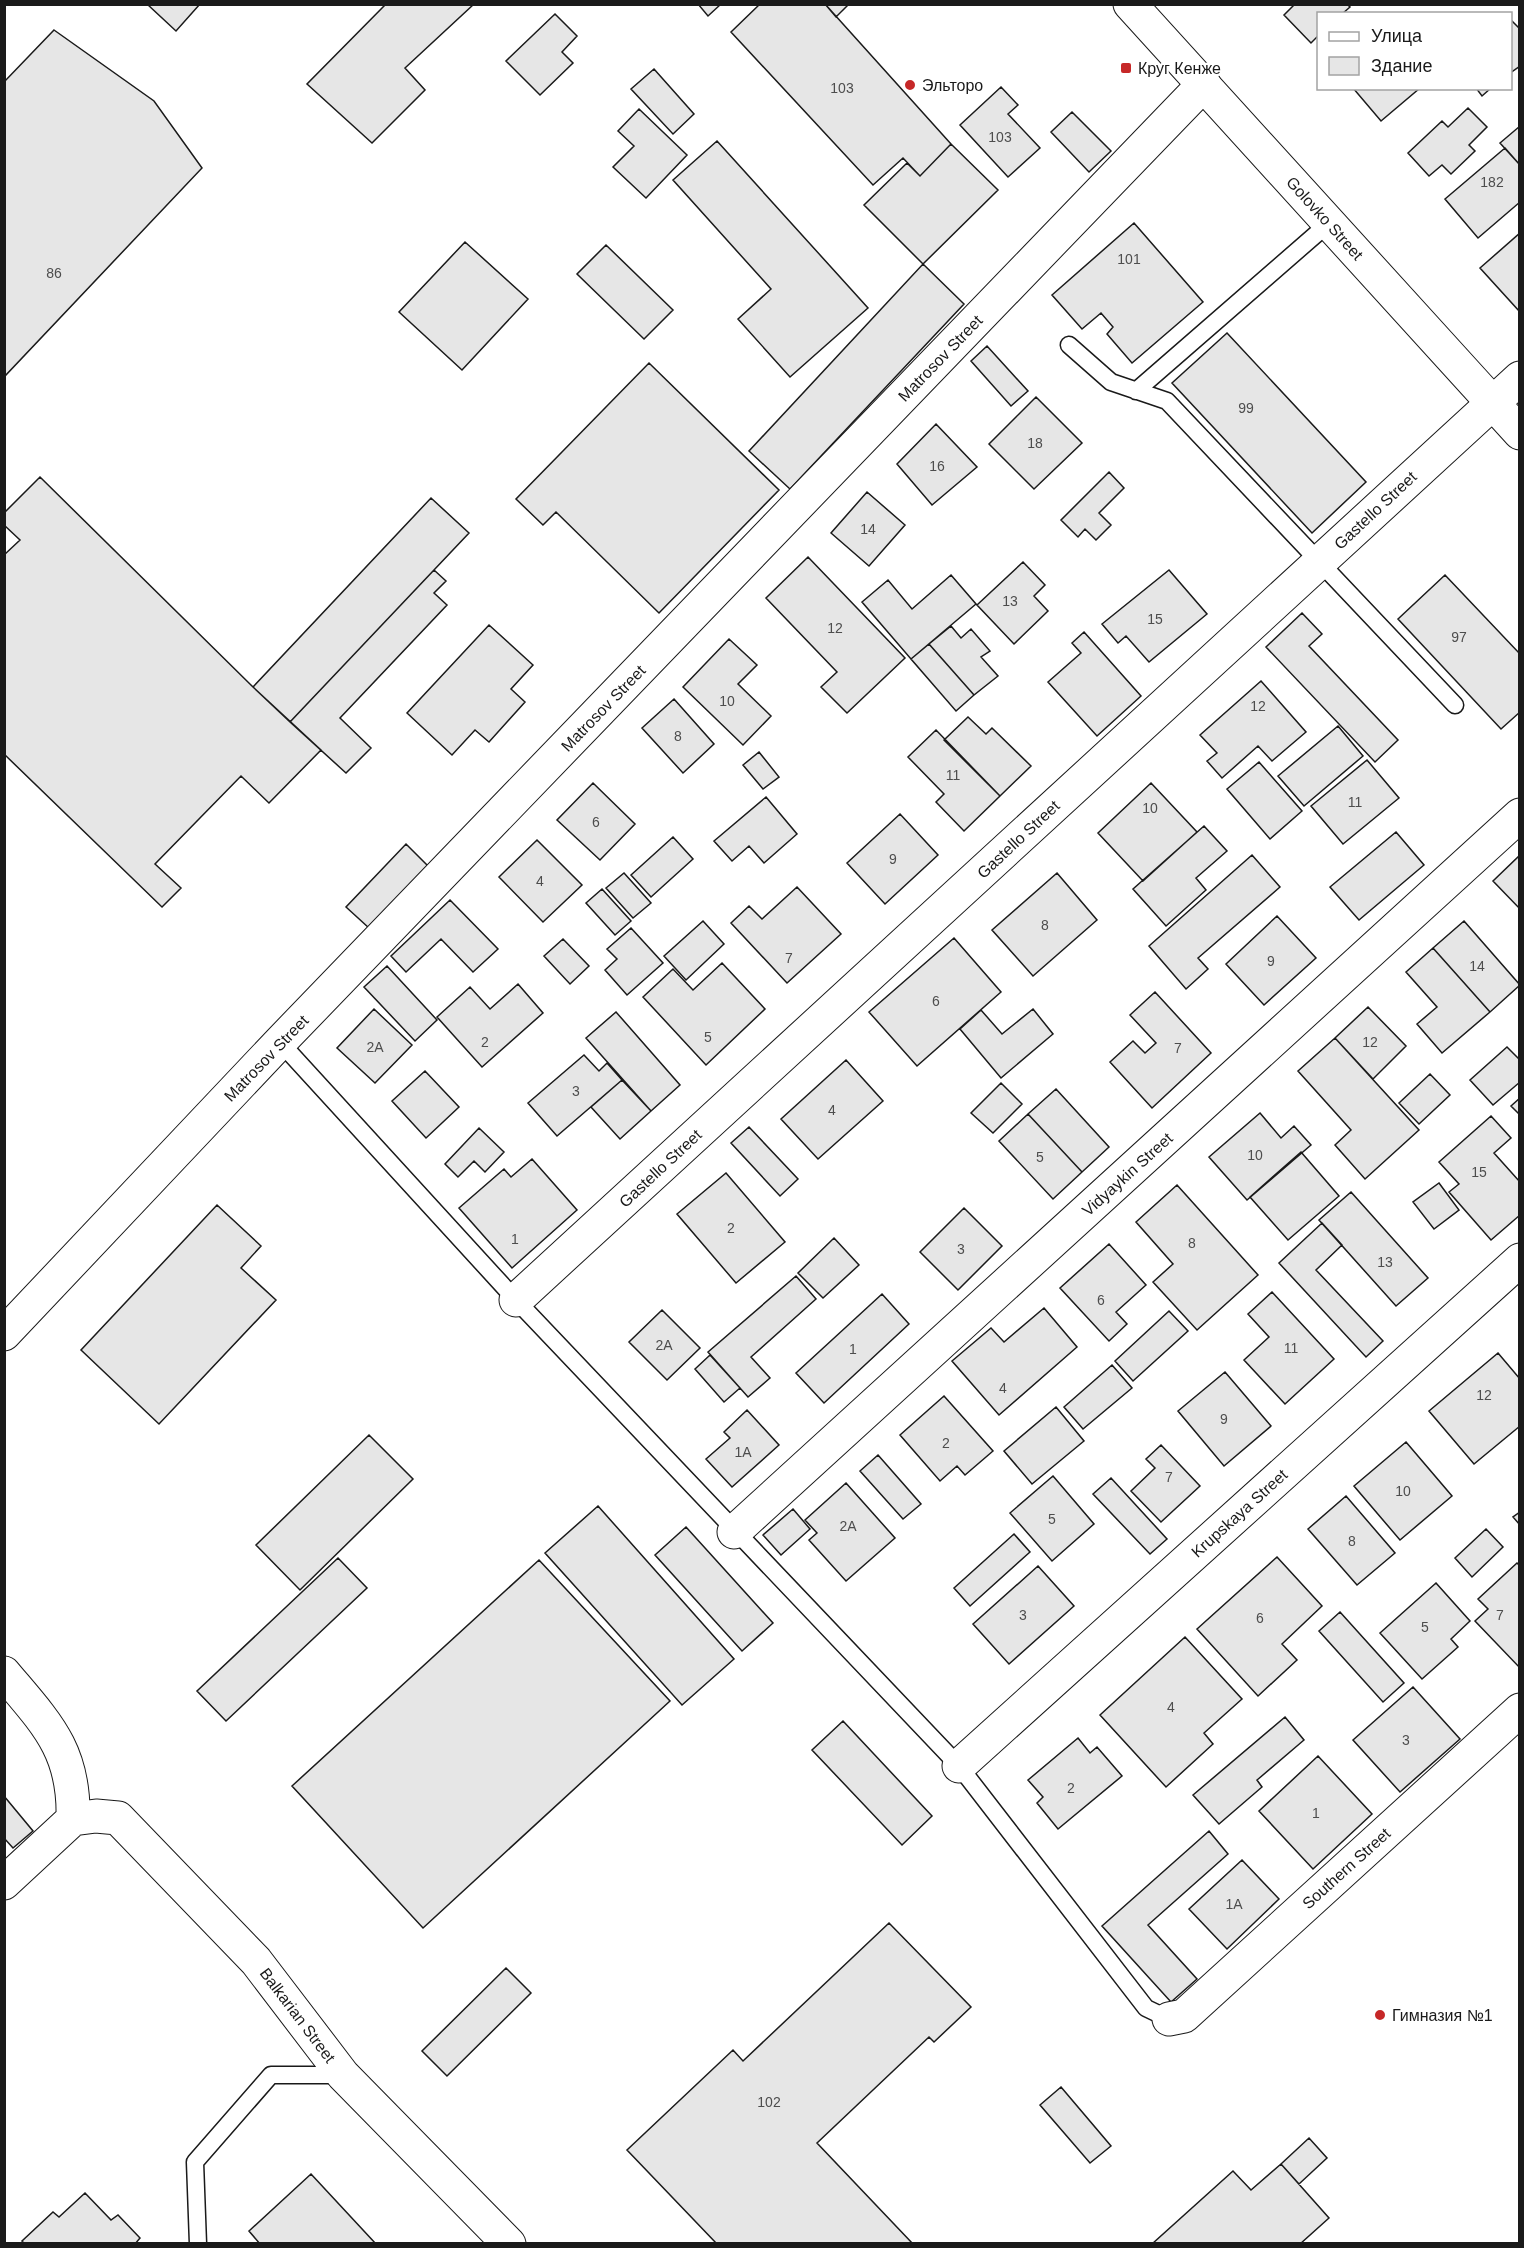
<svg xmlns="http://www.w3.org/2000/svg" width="1524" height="2248" font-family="Arial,sans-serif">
	<rect width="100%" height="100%" fill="#fff"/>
	<path fill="#e6e6e6" stroke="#1a1a1a" stroke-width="1.5" d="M147,4h53l-24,27z
		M386,4h88l-69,64 20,22 -53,53 -65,-59z
		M698,4h23l-13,12z
		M760,4h65l126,140 -31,32 -17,-18 -30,27 -142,-153z
		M825,4h24l-13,13z
		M1295,4h52l3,3 -8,7h-24v22l-7,7 -27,-28z
		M555,14l22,22 -15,16 11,11 -33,32 -34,-34z
		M1510,19l10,10v37l-10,7z
		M54,30l100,71 48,67 -198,209v-295z
		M654,69l40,45 -21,20 -42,-45z
		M1001,87l17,18 -10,9 32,34 -32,29 -48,-52z
		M1353,88h67l-39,33z
		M1476,88h15l-9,8z
		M1468,108l19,19 -18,18 6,6 -24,23 -9,-9 -13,11 -21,-23 34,-32 6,6z
		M639,109l48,46 -41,43 -33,-31 21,-21 -16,-15z
		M1072,112l39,39 -22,21 -38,-40z
		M1520,126v39l-20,-22z
		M717,141l151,167 -78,69 -52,-58 33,-30 -98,-109z
		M951,144l47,46 -75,74 -59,-59 43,-42 13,13z
		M1505,148l15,17v37l-42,36 -33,-39z
		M1134,223l69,79 -71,61 -25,-29 6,-7 -12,-14 -19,16 -30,-34z
		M1520,233v79l-40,-44z
		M465,242l63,57 -66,71 -63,-58z
		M606,245l67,65 -29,29 -67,-65z
		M923,264l41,40 -174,185 -41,-38z
		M1227,333l139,149 -54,51 -140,-150z
		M987,346l41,45 -17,15 -40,-45z
		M649,363l130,127 -120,123 -103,-101 -13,13 -27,-26z
		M1036,397l46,46 -48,46 -45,-45z
		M936,424l41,43 -45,38 -35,-41z
		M1109,472l15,16 -25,25 12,12 -15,15 -11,-11 -7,8 -17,-17z
		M40,477l213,210 68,63 -52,53 -28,-27 -86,88 26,24 -19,19 -158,-153v-199l16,-15 -16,-15v-12z
		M867,492l38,33 -36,41 -38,-33z
		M431,498l38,35 -179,189 -37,-35z
		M808,557l97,101 -58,55 -26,-26 16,-15 -71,-74z
		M1023,562l22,23 -11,11 14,15 -34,33 -37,-39z
		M434,570l12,11 -12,12 13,12 -107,113 31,30 -25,25 -56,-51z
		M1169,570l38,44 -58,48 -23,-26 -8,7 -16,-19z
		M951,575l25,29 -65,55 -49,-57 26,-22 24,29z
		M1445,575l75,79v58l-19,17 -103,-110z
		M1302,613l20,21 -13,12 89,94 -23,22 -109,-115z
		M489,625l44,40 -22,24 14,13 -36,40 -14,-12 -23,25 -45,-42z
		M951,626l10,12 10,-9 19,22 -9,6 17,19 -24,19 -45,-51z
		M1084,632l57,64 -44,40 -49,-54 33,-29 -9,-10z
		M729,639l28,26 -19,19 33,32 -28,29 -60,-58z
		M929,644l45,51 -18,16 -45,-52z
		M1261,681l45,51 -34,29 -14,-15 -36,32 -15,-17 10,-8 -17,-18z
		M674,699l40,45 -31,29 -41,-45z
		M968,717l18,17 6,-6 39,38 -31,30 -56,-56z
		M1338,726l25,30 -59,50 -26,-30z
		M936,730l64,66 -36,35 -28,-29 8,-8 -36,-37z
		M759,752l20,25 -16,12 -20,-24z
		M1367,760l32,38 -56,46 -32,-38z
		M1259,762l43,49 -32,28 -43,-50z
		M593,783l42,41 -35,36 -43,-40z
		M1151,783l46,49 -54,49 -45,-48z
		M766,797l31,37 -33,29 -15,-17 -17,15 -18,-20z
		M900,814l38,41 -53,49 -38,-41z
		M1204,826l23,25 -31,27 10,12 -40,36 -33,-37z
		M1396,832l28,33 -65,55 -29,-33z
		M673,837l20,22 -42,38 -20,-22z
		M537,840l45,45 -39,37 -44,-45z
		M406,844l22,22 -59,62 -23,-21z
		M1252,855l28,32 -82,71 10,11 -22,20 -37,-43z
		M1518,857l2,1v51l-27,-28z
		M624,873l27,30 -18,15 -27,-30z
		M1057,873l40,47 -64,56 -41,-46z
		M797,887l44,47 -54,49 -56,-60 18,-17 13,13z
		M602,889l29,32 -16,14 -29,-32z
		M450,900l48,49 -25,23 -32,-33 -35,33 -15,-16z
		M1277,916l39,42 -52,47 -38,-41z
		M703,921l21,23 -38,36 -22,-24z
		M1464,921l56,64 -30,27 -57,-64z
		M631,928l32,35 -36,32 -22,-25 12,-11 -10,-10z
		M954,938l47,54 -84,74 -48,-54z
		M563,939l26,27 -19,18 -26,-28z
		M1433,948l57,64 -48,41 -25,-29 20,-17 -31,-35z
		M722,963l43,46 -59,56 -63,-68 30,-28 20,21z
		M387,966l50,54 -22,21 -51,-54z
		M518,984l25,29 -61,54 -45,-50 33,-30 20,22z
		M1155,992l56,61 -59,55 -42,-46 23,-21 12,12 11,-10 -26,-28z
		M1368,1007l38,39 -33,33 -38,-41z
		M374,1009l38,36 -37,38 -38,-35z
		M1033,1009l20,25 -52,44 -41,-49 21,-19 21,24z
		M616,1012l64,73 -29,26 -65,-73z
		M1335,1038l84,92 -54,49 -30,-34 16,-15 -53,-59z
		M1507,1047l13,13v22l-27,23 -23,-25z
		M584,1055l15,16 8,-8 15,17 -65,56 -29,-33z
		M846,1060l37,41 -65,58 -37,-40z
		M425,1071l34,36 -33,31 -34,-37z
		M1430,1074l20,21 -31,29 -20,-21z
		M622,1080l29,31 -31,28 -29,-32z
		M1001,1083l21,21 -29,29 -22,-20z
		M1056,1089l53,58 -27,25 -54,-58z
		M1520,1098v17l-9,-9z
		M1260,1113l21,25 13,-12 17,19 -64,55 -38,-43z
		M1028,1114l54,58 -29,27 -54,-58z
		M1491,1116l20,22 -17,15 26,29v33l-29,25 -42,-48 10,-8 -20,-22z
		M749,1127l49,52 -18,17 -49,-53z
		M479,1128l25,24 -19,20 -11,-11 -16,16 -13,-13z
		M1301,1152l38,44 -51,44 -38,-43z
		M532,1159l45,51 -65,58 -53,-60 45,-39 7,8z
		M726,1173l59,69 -49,41 -59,-69z
		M1439,1183l20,27 -25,19 -21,-27z
		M1177,1185l81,90 -61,55 -44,-48 20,-18 -37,-42z
		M1351,1192l77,86 -32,28 -77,-86z
		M217,1205l44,41 -20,22 35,32 -117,124 -78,-74z
		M964,1208l38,38 -44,44 -38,-38z
		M1322,1223l20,22 -26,25 67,71 -17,16 -87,-94z
		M834,1238l25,27 -36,33 -25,-25z
		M1109,1244l37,41 -30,27 11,12 -18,17 -49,-53z
		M796,1276l20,23 -65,58 19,21 -22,19 -40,-45z
		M1272,1292l62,67 -49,45 -41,-44 25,-23 -21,-23z
		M882,1294l27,30 -85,79 -28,-30z
		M1044,1308l33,39 -78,68 -47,-54 39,-33 13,14z
		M662,1310l38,38 -33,32 -38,-38z
		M1169,1311l19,20 -55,50 -18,-20z
		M1498,1353l22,26v47l-46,38 -45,-53z
		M710,1355l30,33 -16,14 -29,-33z
		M1112,1365l20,23 -49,41 -19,-22z
		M1225,1372l46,54 -47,40 -46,-55z
		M944,1396l49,55 -28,24 -8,-9 -17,15 -40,-46z
		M1056,1407l28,34 -52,43 -28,-33z
		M747,1410l32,35 -47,42 -26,-28 24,-21 -6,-6z
		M369,1435l44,44 -113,111 -44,-45z
		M1406,1442l46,54 -52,44 -46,-54z
		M1161,1445l39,41 -39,36 -30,-31 24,-23 -9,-9z
		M878,1455l43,49 -18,15 -43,-48z
		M1053,1476l41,48 -42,37 -42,-48z
		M1111,1478l56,61 -17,15 -57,-60z
		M846,1483l49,55 -49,43 -37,-41 8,-7 -12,-13z
		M1346,1496l49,57 -38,32 -49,-56z
		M598,1506l136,153 -52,46 -137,-152z
		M793,1509l17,20 -29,26 -18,-20z
		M1520,1512v13l-7,-8z
		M686,1527l87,96 -31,28 -87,-96z
		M1486,1529l17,18 -31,30 -17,-19z
		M1014,1534l16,18 -60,54 -16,-18z
		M1277,1557l45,49 -40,38 15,16 -39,36 -61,-67z
		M338,1558l29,30 -141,133 -29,-30z
		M539,1560l131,141 -247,227 -131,-142z
		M1517,1563l3,3v102l-45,-47 13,-12 -10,-10z
		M1038,1566l36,40 -65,58 -36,-40z
		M1436,1583l34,38 -19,18 7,8 -36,32 -42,-46z
		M1340,1612l64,71 -21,19 -64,-71z
		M1185,1637l57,62 -38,34 9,11 -47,43 -66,-72z
		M1413,1687l47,52 -60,53 -47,-52z
		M1285,1717l19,23 -47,40 5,7 -43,37 -26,-29z
		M843,1721l89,95 -30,29 -90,-95z
		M1078,1738l12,15 7,-6 25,29 -64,53 -21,-26 6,-6 -15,-17z
		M1318,1756l54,58 -59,55 -54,-58z
		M4,1796l29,35 -20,17 -9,-10z
		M1209,1831l19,23 -80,71 49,54 -26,23 -69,-76z
		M1242,1860l37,39 -52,50 -38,-40z
		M889,1923l82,84 -37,35 -5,-5 -112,106 96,101h-196l-90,-94 106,-100 10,11z
		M506,1968l25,25 -84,83 -25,-25z
		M1061,2087l50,59 -21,17 -50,-58z
		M1309,2138l18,20 -28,26 -18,-20z
		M1281,2164l48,54 -29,26h-148l81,-73 18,19z
		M311,2174l65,70h-116l-11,-13z
		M85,2193l26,27 7,-5 22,23 -5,6h-110l-3,-3 31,-29 6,5z"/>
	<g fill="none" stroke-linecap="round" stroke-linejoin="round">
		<defs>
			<path id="service" d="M1069,345l42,37 56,19 288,304
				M1136,391l193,-168
				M280,1042l236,258 443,466 187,242 23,11
				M198,2244l-3,-82 76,-87h72"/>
			<path id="minor" d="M516,1300l1004,-922
				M4,1334l276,-292 924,-958
				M734,1532l786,-717
				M4,1673c42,50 71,77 69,146l-69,64
				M959,1766l561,-506
				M73,1819l23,-3 22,2 138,143 87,114 166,169
				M1169,2019l15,-3 336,-306"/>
			<path id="tertiary" d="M1130,4l390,429"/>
		</defs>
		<use href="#service" stroke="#1a1a1a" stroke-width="19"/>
		<use href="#minor" stroke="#1a1a1a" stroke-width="35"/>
		<use href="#tertiary" stroke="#1a1a1a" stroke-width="35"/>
		<use href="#service" stroke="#fff" stroke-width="16"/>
		<use href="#minor" stroke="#fff" stroke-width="33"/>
		<use href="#tertiary" stroke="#fff" stroke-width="33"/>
	</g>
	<g fill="#c62828" stroke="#fff" stroke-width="2">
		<rect x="1120" y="62" width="12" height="12" rx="3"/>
		<circle cx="910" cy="85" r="6"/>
		<circle cx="1380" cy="2015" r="6"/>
	</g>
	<g text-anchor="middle" stroke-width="4.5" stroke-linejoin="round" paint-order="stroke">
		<g font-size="14" fill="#4d4d4d">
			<text x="842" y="93">103</text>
			<text x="1000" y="142">103</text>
			<text x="1492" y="187">182</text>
			<text x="1129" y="264">101</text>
			<text x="54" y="278">86</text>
			<text x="1246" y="413">99</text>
			<text x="1035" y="448">18</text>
			<text x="937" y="471">16</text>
			<text x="868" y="534">14</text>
			<text x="1010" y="606">13</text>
			<text x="1155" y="624">15</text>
			<text x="835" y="633">12</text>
			<text x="1459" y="642">97</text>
			<text x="727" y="706">10</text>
			<text x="1258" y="711">12</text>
			<text x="678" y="741">8</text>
			<text x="953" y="780">11</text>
			<text x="1355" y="807">11</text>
			<text x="1150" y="813">10</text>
			<text x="596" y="827">6</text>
			<text x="893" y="864">9</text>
			<text x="540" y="886">4</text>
			<text x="1045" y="930">8</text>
			<text x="789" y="963">7</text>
			<text x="1271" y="966">9</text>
			<text x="1477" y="971">14</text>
			<text x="936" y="1006">6</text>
			<text x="708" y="1042">5</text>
			<text x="485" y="1047">2</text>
			<text x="1370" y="1047">12</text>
			<text x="375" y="1052">2А</text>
			<text x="1178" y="1053">7</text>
			<text x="576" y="1096">3</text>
			<text x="832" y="1115">4</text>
			<text x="1255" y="1160">10</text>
			<text x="1040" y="1162">5</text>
			<text x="1479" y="1177">15</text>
			<text x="731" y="1233">2</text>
			<text x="515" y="1244">1</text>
			<text x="1192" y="1248">8</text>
			<text x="961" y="1254">3</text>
			<text x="1385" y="1267">13</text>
			<text x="1101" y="1305">6</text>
			<text x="664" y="1350">2А</text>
			<text x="1291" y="1353">11</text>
			<text x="853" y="1354">1</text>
			<text x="1003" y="1393">4</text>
			<text x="1484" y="1400">12</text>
			<text x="1224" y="1424">9</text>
			<text x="946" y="1448">2</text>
			<text x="743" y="1457">1А</text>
			<text x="1169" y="1482">7</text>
			<text x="1403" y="1496">10</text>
			<text x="1052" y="1524">5</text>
			<text x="848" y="1531">2А</text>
			<text x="1352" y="1546">8</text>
			<text x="1023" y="1620">3</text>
			<text x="1500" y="1620">7</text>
			<text x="1260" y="1623">6</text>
			<text x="1425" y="1632">5</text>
			<text x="1171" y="1712">4</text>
			<text x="1406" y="1745">3</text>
			<text x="1071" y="1793">2</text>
			<text x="1316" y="1818">1</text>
			<text x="1234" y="1909">1А</text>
			<text x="769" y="2107">102</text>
		</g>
		<g font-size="16" fill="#1a1a1a" stroke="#fff" text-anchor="start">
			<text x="1138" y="74">Круг Кенже</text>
			<text x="922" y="91">Эльторо</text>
			<text x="1392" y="2021">Гимназия №1</text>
		</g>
		<g font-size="16" fill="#1a1a1a" stroke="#fff">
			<text transform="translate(1325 218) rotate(48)" y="6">Golovko Street</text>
			<text transform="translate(940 358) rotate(-46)" y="6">Matrosov Street</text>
			<text transform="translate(1375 510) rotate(-43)" y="6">Gastello Street</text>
			<text transform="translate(603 708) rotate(-46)" y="6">Matrosov Street</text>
			<text transform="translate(1018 839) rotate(-43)" y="6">Gastello Street</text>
			<text transform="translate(266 1058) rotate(-46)" y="6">Matrosov Street</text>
			<text transform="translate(660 1168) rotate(-43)" y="6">Gastello Street</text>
			<text transform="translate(1127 1174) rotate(-42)" y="6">Vidyaykin Street</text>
			<text transform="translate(1239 1513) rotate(-42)" y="6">Krupskaya Street</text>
			<text transform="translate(1346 1868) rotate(-42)" y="6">Southern Street</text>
			<text transform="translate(298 2015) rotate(53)" y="6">Balkarian Street</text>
		</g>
	</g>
	<rect width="1524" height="2248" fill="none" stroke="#1a1a1a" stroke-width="12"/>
	<rect x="1317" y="12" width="195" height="78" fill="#ffffff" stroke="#a3a3a3" stroke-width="1.5"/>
	<rect x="1329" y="32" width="30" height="9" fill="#ffffff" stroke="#a3a3a3" stroke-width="1.5"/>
	<text x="1371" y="42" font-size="18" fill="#1a1a1a">Улица</text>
	<rect x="1329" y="57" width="30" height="18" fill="#e6e6e6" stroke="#a3a3a3" stroke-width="1.5"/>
	<text x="1371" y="72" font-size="18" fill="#1a1a1a">Здание</text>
</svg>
